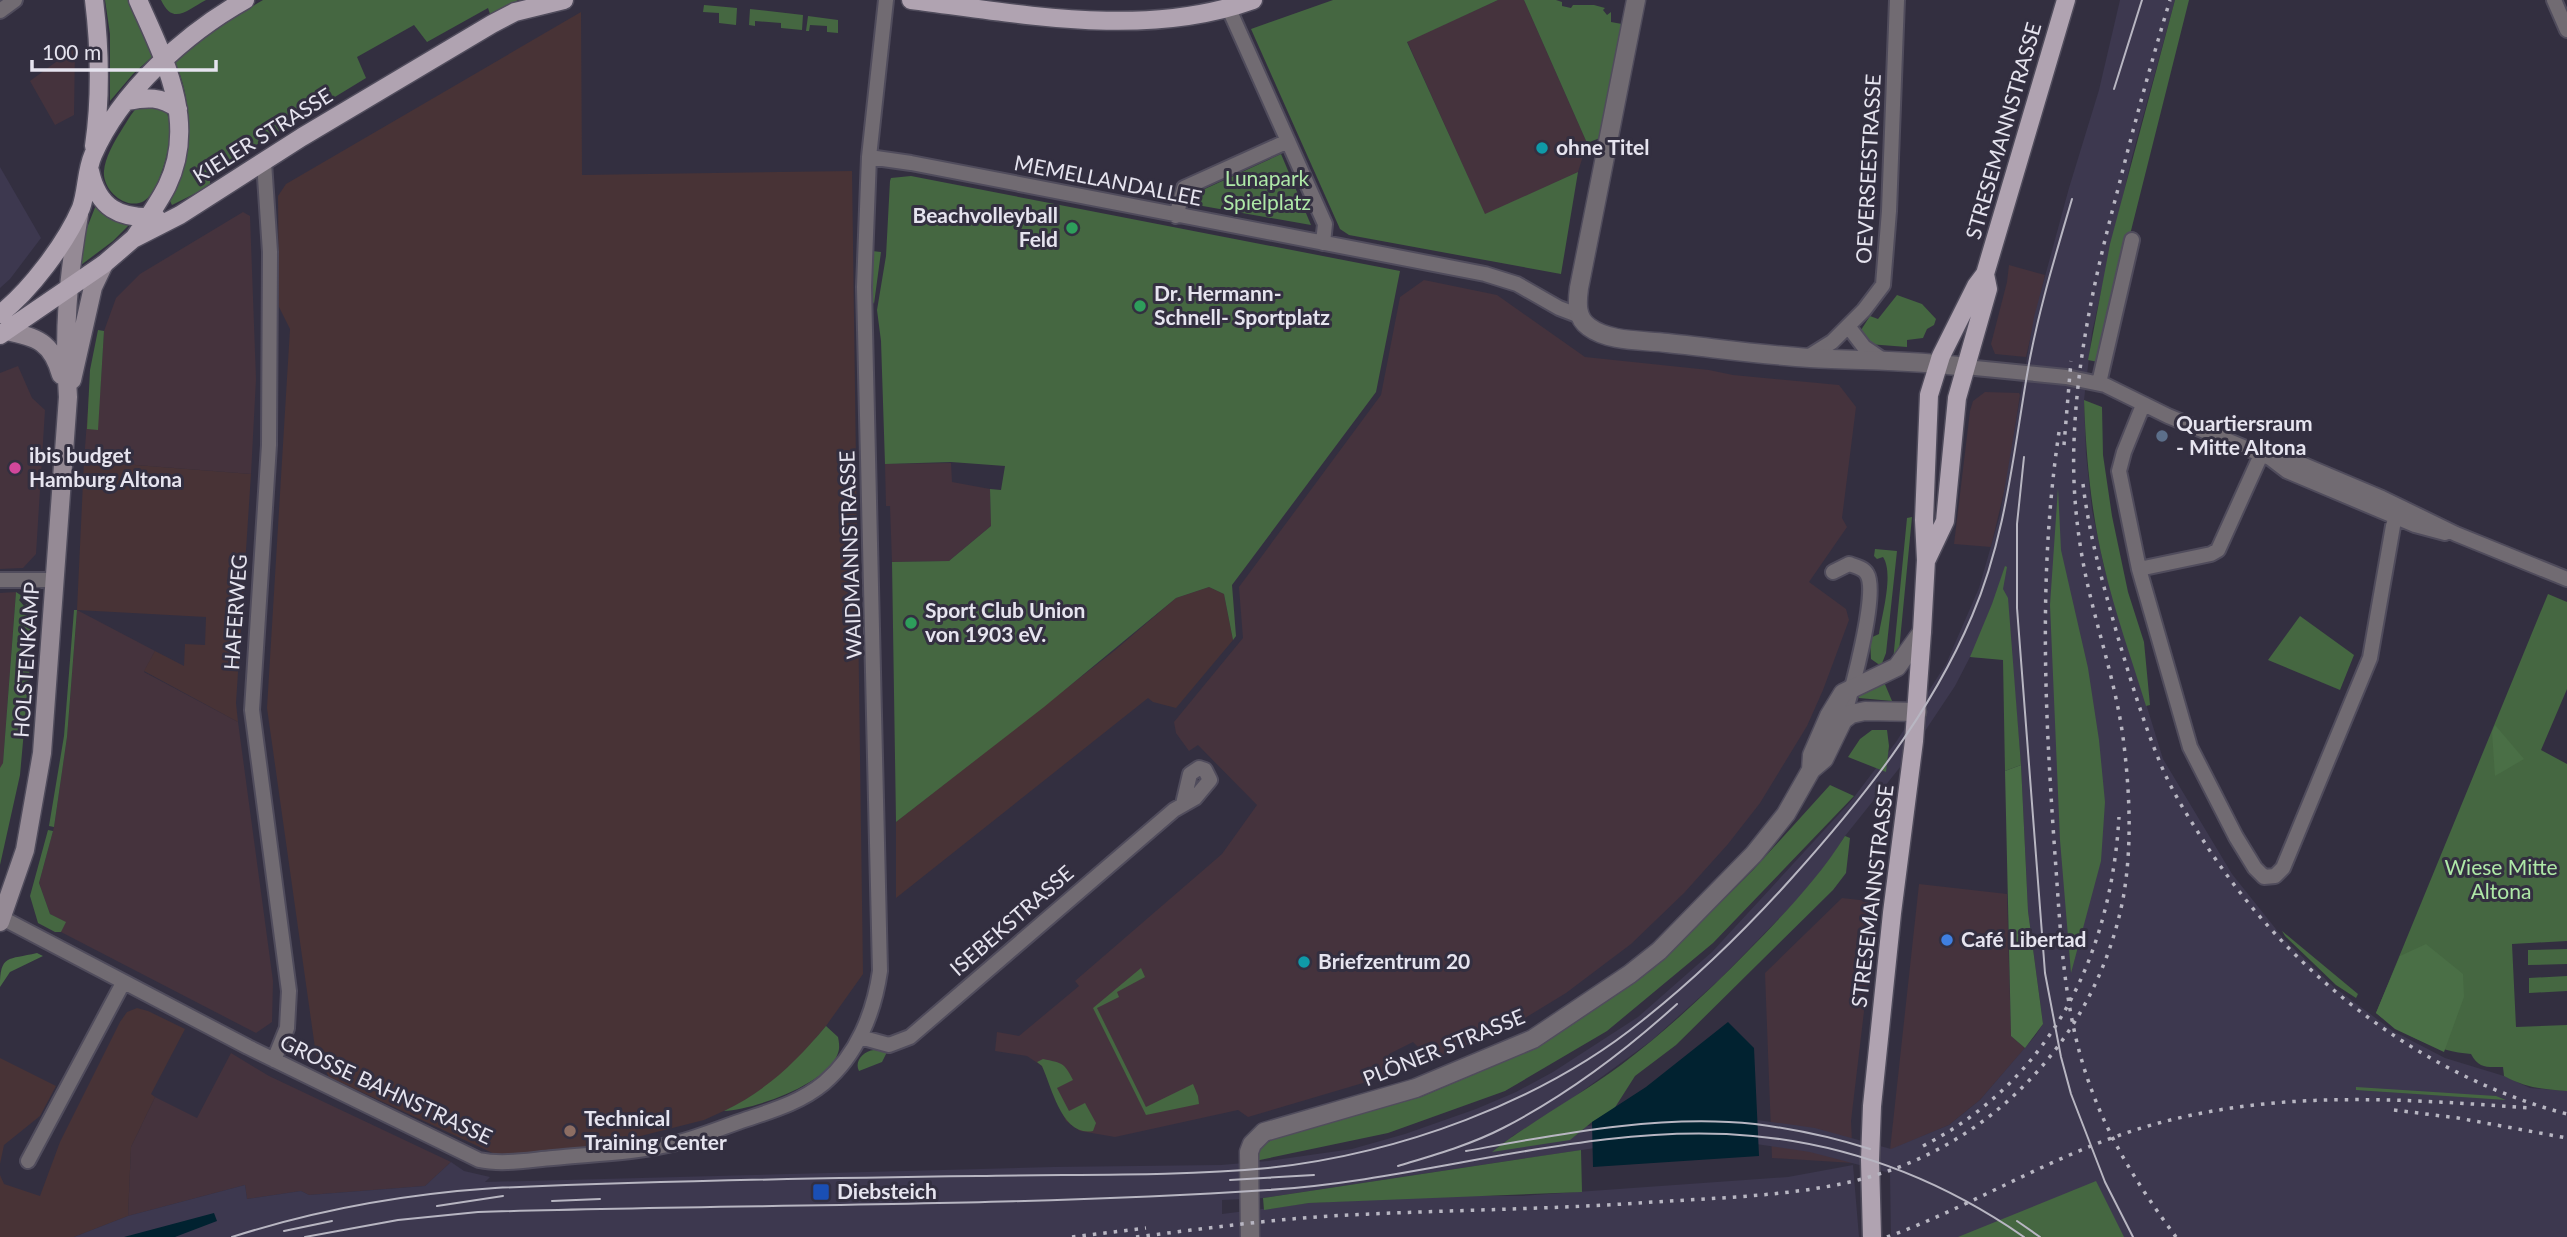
<svg xmlns="http://www.w3.org/2000/svg" width="2567" height="1237" font-family="Lato,sans-serif">
	<rect width="100%" height="100%" fill="#332f40"/>
	<path fill="#45333d" d="M1498,0h26l63,143 -9,29 -93,43 -78,-174z
		M75,48l-1,67 -19,10 -25,-44z
		M243,212l7,4 6,163 -5,95 -167,-13 5,-67h11l4,-63 12,-33 24,-24z
		M2009,265l36,10 -19,82 -31,-3 -4,-10 16,-62z
		M1424,280l73,15 88,62 124,13 24,5 106,10 17,22 -14,111 5,9 -38,55 37,27 3,11 -26,70 -16,36 -47,77 -32,41 -44,49 -53,51 -65,49 -41,25 -93,43 -19,-19 -24,12 1,21 -142,42 -10,-7 -123,27 -35,-6 -14,-10 -24,-55 -15,-10 -32,-5 2,-19 22,4 60,-50 -4,-5 147,-127 35,-49 -59,-60 -9,6 -13,-18 -2,-11 69,-84 -4,-51 142,-192 19,-98z
		M18,366l14,32 13,12 -9,144 -13,14 -23,1v-196z
		M1985,392l34,1 1,2 -13,84 -16,68 -37,-3 16,-133 3,-10z
		M951,463l1,19 38,7 1,37 -42,35 -57,1 -2,-56h-4l-1,-42z
		M16,592l-13,171 -3,12v-182z
		M77,610l78,41 -11,21 94,50 35,259 -1,41 -16,11 -195,-101 4,-10 -15,-8 -11,-31 15,-56 13,-90z
		M1919,884l88,10 4,142 14,12 -45,52 -31,25 -59,25z
		M1842,898l35,4 -26,219 2,42 -81,-5 -7,-185z
		M231,1053l38,23 182,86 -26,24 -116,9 -8,-4 -54,8 -2,-14 -117,31 3,-69 24,-50 42,21z"/>
	<path fill="#483336" d="M581,12l1,163 270,-4 11,803 -37,52 -28,33 -26,24 -33,21 -35,16 -95,24 -110,12 -170,-79 -13,-22 -49,-347 23,-379 -11,-22 -1,-111 8,-12z
		M84,461l167,13 -15,229 2,19 -94,-51 11,-20 29,15 1,-22 20,1 1,-28 -129,-7z
		M1209,587l15,7 9,46 -57,68 -23,-6 -5,-4 -252,200v-76l218,-171 62,-53z
		M137,1008l11,3 37,18 -34,65 4,3 -24,50 -3,69 -54,21h-74v-62l4,9 36,12 20,-54 60,-120 7,-10z
		M0,1058l56,28 -16,30 -36,29 -4,19z"/>
	<path fill="#3d384f" fill-rule="evenodd" d="M2120,0h55l-43,157 -40,175 -8,68 2,54 6,56 12,57 59,192 69,115 51,64 51,49 59,44 52,27 59,18 26,12 37,3v146h-676l-1,-64 -80,-21 -61,-9 -141,3 -345,52 -41,2v14l87,-11 130,-7h83l266,-19 65,-12 6,72h-1785l54,-21 117,-31 2,14 54,-8 8,4 116,-9 26,-24 13,9 26,6 -5,5 568,-15 168,-2 47,-4 84,-12 53,-15 71,-25 40,-17 37,-20 85,-55 74,-65 139,-151 45,-59 50,-78 33,-76 21,-73 34,-198 35,-129 30,-98zM1970,657l42,3 9,105 7,146 15,113 -8,12 -55,64 -31,25 -58,24 -76,-21 -79,-11 -107,3 -118,17 55,-34 85,-62 68,-61 86,-88 21,-26 19,-30 60,-75 50,-75z
		M0,167l41,71 -31,41 -10,9z"/>
	<path fill="#456741" d="M105,0h24l24,56 -20,18 -23,27v-67z
		M161,0h45c-19,10 -33,26 -45,0z
		M263,0h255l-27,17 -3,-9 -61,34 -13,-17 -57,32 9,21 -156,95v13l-38,19 -2,-4c19,-46 26,-92 5,-139l44,-36z
		M1333,0h165l-91,42 78,172 93,-42 -17,102 -212,-39 -9,-6 -89,-200z
		M1524,0h32l6,2v4l9,2 2,-3h21l11,3 -2,2 4,5 4,-3v10l11,2 -22,114 -13,5z
		M2175,0h14l-91,362 -10,-2 22,-116z
		M704,5l33,3 -1,17 -17,-2v-10l-16,-1z
		M750,9l53,6 -1,15 -21,-2v-5l-26,-2v5l-6,-1z
		M808,16l30,4v13l-11,-1v-6l-17,-1 -1,6h-3z
		M144,101l22,9c7,18 3,40 -3,58 -4,11 -9,27 -19,33 -18,10 -42,-11 -40,-30 1,-13 10,-29 17,-40 7,-11 13,-23 23,-30z
		M1281,154l30,71 -114,-20 -1,-12z
		M911,176l489,95 -24,121 -144,193 4,51 -3,4 -9,-46 -15,-7 -33,11 -132,109 -148,115 -4,-260 57,-1 42,-35 -1,-37 11,1 4,-24 -54,-4 -66,2 -4,-123 -4,-31 9,-54 4,-75 1,-3z
		M96,205l7,7 27,12 -17,17 -36,27 6,-30z
		M872,251l9,1 -7,52 -2,-4z
		M1897,295l25,9 14,15 -2,6 -7,4 -4,9 -16,2v7l-39,-3 -7,-14 9,-14 8,3z
		M98,330l6,1 -6,99 -11,-1 3,-59z
		M2084,400l18,7 1,48 9,61 16,76 16,50 6,63 -4,1c-14,-46 -31,-93 -42,-140 -13,-54 -18,-110 -20,-166z
		M2058,488l3,62 27,118 11,72 6,62 -4,59 -30,112 -11,-133 -10,-235z
		M1912,517l-13,134 -6,10 14,-143z
		M1875,549l22,2 -11,102 -5,13 -10,-7 -1,-21 9,-4c3,-19 15,-61 4,-77l-6,2 -3,-3z
		M2005,566l2,1 -4,22 5,9 13,167 -16,6 -2,-111 -33,-3 22,-53z
		M16,592l6,4 -3,4 5,6 4,-3 7,6 -15,166 -20,90v-97l3,-5z
		M2548,594l19,8v87l-26,61 26,14v177l-55,3 4,83 51,-2v66c-26,-2 -40,-3 -63,-15l-1,-9c-16,0 -24,2 -32,-13 -36,-3 -67,-19 -95,-41z
		M74,610h3l-10,127 -13,90 -5,-1 15,-90z
		M2300,616l54,39 -14,35 -72,-30z
		M1884,682l8,19 -33,-3 -3,-5z
		M1872,730h15l2,16 -3,26 -38,-15 12,-18z
		M1830,785l24,11 -141,147 -106,88 -102,60 -117,42 -133,28c5,-16 13,-20 28,-26l138,-38 117,-50 123,-85 92,-92z
		M48,830l5,1 -14,52 11,31 16,8 -5,10h-6l-17,-9 -8,-27z
		M1845,836l5,2 -4,35 -13,17 -157,155 -41,31 -21,33 -22,13 -22,18 -78,12c41,-32 87,-56 129,-87 45,-34 88,-74 127,-114 36,-37 70,-72 97,-115z
		M2282,931l76,63 -2,4 -20,-13 -51,-49z
		M2567,949v15l-39,1v-15z
		M1141,968l4,9 -28,15 2,5 -22,11 49,99 47,-23 5,12 1,8 -53,11 -53,-107z
		M2567,976v15l-38,2v-15z
		M826,1026l12,11c1,5 2,11 0,16 -10,31 -85,57 -114,58 43,-21 71,-48 102,-85z
		M874,1050l13,2 -5,10 -23,9c-5,-9 4,-20 15,-21z
		M1043,1059c19,4 21,3 30,21l-16,8 12,23 16,-8 11,20 -3,8c-31,6 -41,-43 -51,-65l-5,-4z
		M2356,1087l140,9 10,4 -150,-10z
		M1581,1150l1,42 -273,11 -45,7 -1,-12z
		M2096,1181l28,56h-166z"/>
	<path fill="#4a6f46" d="M2495,725l29,34 -29,17 -3,-44z
		M2021,765l7,146 15,113 -18,24 -14,-12 -6,-265z
		M2426,944l37,30 1,23 -20,55 -49,-23 -19,-16 24,-57z
		M37,953l6,3 -33,16 -10,15c0,-33 8,-27 37,-34z"/>
	<path fill="#012230" d="M1728,1022l26,26 5,108 -166,11 -1,-45 54,-35z
		M214,1213l3,8 -42,16h-51z"/>
	<g fill="none" stroke-linecap="round" stroke-linejoin="round">
		<defs>
			<path id="minor" d="M2554,0l13,30
				M1229,9l96,215 -2,19
				M0,11l15,-11
				M869,157l42,6 574,111 32,10 42,24 21,8
				M264,162l6,90 -1,193 -17,265 37,281 -2,37 -13,32
				M1176,216l8,-28 104,-47
				M1848,326l16,21 19,13
				M1808,357l24,-15 32,-32 19,-25 6,-74 8,-211
				M1965,367l101,10 39,8 63,31 102,42 22,2 90,38 74,36 111,45
				M2099,383l33,-143
				M2143,405l-19,47 -5,19 20,98 51,178 46,90 19,31 9,9 11,-1 8,-8 87,-210 23,-132 6,-19
				M2270,458l17,13 128,54 30,8
				M2139,569l72,-15 7,-4 43,-95
				M1833,572l16,-8c6,2 15,4 18,10 12,19 -17,122 -24,146
				M0,580h56
				M2,918l246,129 231,113c24,5 50,0 74,-2 40,-4 83,-5 123,-15 24,-6 47,-16 71,-24 27,-9 54,-17 77,-36 33,-28 50,-70 56,-112l-16,-684 5,-130 17,-157
				M860,1037l29,8 21,-8 264,-227 21,-12 15,-18 -5,-10 -6,-2 -9,6 -7,30
				M28,1161l95,-178"/>
			<path id="tertiary" d="M1636,0l-57,288c-2,15 -3,30 10,39 20,15 54,13 78,16 47,5 95,12 143,15 52,3 103,2 155,9
				M1811,770l1,-15 17,-39 14,-23 54,-26 25,-35
				M1250,1237l-1,-85 3,-8 12,-12 152,-44 117,-49 97,-65 29,-23 95,-97 32,-40 25,-44 13,-11 19,-39 8,-6 14,-3 52,1"/>
			<path id="secondary" d="M6,331c31,6 46,11 55,44
				M72,380l21,-93 11,-23
				M0,922l25,-72 17,-97 26,-356c-5,-65 0,-118 11,-182"/>
			<path id="primary" d="M94,0c6,49 7,98 0,146
				M911,0c112,14 233,39 342,0
				M127,101c20,-4 34,-5 51,8
				M90,171c8,37 29,48 66,46
				M135,237c11,-17 23,-33 32,-51 31,-64 -3,-127 -29,-186
				M0,314c30,-23 66,-71 81,-106 6,-17 5,-37 12,-53 27,-63 93,-122 152,-155
				M0,335l104,-71 29,-25 47,-24 122,-78 190,-113 23,-12 49,-12
				M1927,559l18,-38 12,-123 31,-109 -3,-15
				M1872,1237l-2,-77 2,-54 20,-193 22,-172 8,-109 4,-72 -2,-40 5,-125 12,-39 35,-70 9,-12 81,-274"/>
		</defs>
		<use href="#minor" stroke="#504c5c" stroke-width="18"/>
		<use href="#tertiary" stroke="#504c5c" stroke-width="21"/>
		<use href="#secondary" stroke="#504c5c" stroke-width="21"/>
		<use href="#primary" stroke="#504c5c" stroke-width="21"/>
		<use href="#minor" stroke="#716b72" stroke-width="14"/>
		<use href="#tertiary" stroke="#716b72" stroke-width="18"/>
		<use href="#secondary" stroke="#958a95" stroke-width="18"/>
		<use href="#primary" stroke="#b0a3b1" stroke-width="18"/>
		<path stroke="#b8b6c2" stroke-width="2" d="M2114,89l28,-89
			M2024,457l-7,67v84l28,365 16,84 10,37 34,88 28,55
			M1466,1151c94,-17 192,-37 289,-27 39,5 77,13 115,25
			M1398,1166c36,-11 72,-21 105,-38 64,-33 121,-76 174,-124
			M1230,1180l84,-5
			M552,1201l48,-2
			M437,1206l66,-10
			M2017,1221l23,16
			M284,1231l48,-10
			M232,1237c87,-28 173,-43 263,-49 161,-7 322,-10 483,-12 96,-2 194,1 290,-8 130,-14 273,-65 375,-148 53,-42 102,-90 147,-140 72,-80 140,-165 182,-264 33,-77 41,-159 55,-241 10,-60 28,-118 45,-176
			M305,1237l93,-17 80,-8c264,-8 527,-5 790,-22 162,-10 322,-69 485,-54 99,9 190,45 271,101"/>
		<path stroke="#b8b6c2" stroke-width="3.5" stroke-dasharray="3.5 7" stroke-linecap="butt" d="M2059,432c-21,142 -14,281 -4,423 6,80 8,160 37,236 20,54 50,100 84,146
			M2064,445l7,-84
			M2083,484c6,51 20,100 34,150 13,44 26,88 44,131 12,29 30,56 47,83 84,127 211,227 359,266
			M2394,1110l64,8 109,20
			M1923,1146c127,-65 188,-190 196,-329
			M1072,1237l74,-9
			M1136,1237c65,-8 130,-17 195,-21 102,-6 205,-6 308,-13 69,-5 148,-6 215,-22 138,-33 242,-144 269,-282 9,-50 7,-103 1,-154 -6,-51 -22,-100 -34,-150 -12,-50 -18,-102 -16,-153 3,-87 22,-170 44,-253 16,-64 33,-126 52,-189
			M1887,1237c80,-29 153,-74 233,-102 135,-47 271,-37 410,-27"/>
	</g>
	<g fill="#0f9aa8" stroke="#332f40" stroke-width="2.5">
		<circle cx="1542" cy="148" r="7"/>
		<circle cx="1304" cy="962" r="7"/>
	</g>
	<g fill="#2e9e5b" stroke="#332f40" stroke-width="2.5">
		<circle cx="1072" cy="228" r="7"/>
		<circle cx="1140" cy="306" r="7"/>
		<circle cx="911" cy="623" r="7"/>
	</g>
	<circle fill="#5c6f8a" stroke="#332f40" stroke-width="2.5" cx="2162" cy="436" r="7"/>
	<circle fill="#d1479c" stroke="#332f40" stroke-width="2.5" cx="15" cy="468" r="7"/>
	<circle fill="#3f7fe0" stroke="#332f40" stroke-width="2.5" cx="1947" cy="940" r="7"/>
	<circle fill="#8d6e63" stroke="#332f40" stroke-width="2.5" cx="570" cy="1131" r="7"/>
	<rect fill="#1a4fb4" stroke="#332f40" stroke-width="2.5" x="812" y="1183" width="18" height="18" rx="3.5"/>
	<g text-anchor="middle" stroke-width="6" stroke-linejoin="round" paint-order="stroke">
		<g font-size="21" fill="#e6e4ef" stroke="#332f40">
			<text transform="translate(2004 131) rotate(-74)" y="7">STRESEMANNSTRASSE</text>
			<text transform="translate(263 136) rotate(-32)" y="7">KIELER STRASSE</text>
			<text transform="translate(1869 169) rotate(-87)" y="7">OEVERSEESTRASSE</text>
			<text transform="translate(1108 181) rotate(11)" y="7">MEMELLANDALLEE</text>
			<text transform="translate(851 555) rotate(-92)" y="7">WAIDMANNSTRASSE</text>
			<text transform="translate(236 612) rotate(-86)" y="7">HAFERWEG</text>
			<text transform="translate(27 660) rotate(-86)" y="7">HOLSTENKAMP</text>
			<text transform="translate(1873 896) rotate(-83)" y="7">STRESEMANNSTRASSE</text>
			<text transform="translate(1012 921) rotate(-41)" y="7">ISEBEKSTRASSE</text>
			<text transform="translate(1444 1048) rotate(-22)" y="7">PLÖNER STRASSE</text>
			<text transform="translate(386 1090) rotate(25)" y="7">GROSSE BAHNSTRASSE</text>
		</g>
		<g font-size="21" font-weight="bold" fill="#e6e4ef" stroke="#332f40" text-anchor="start">
			<text x="1556" y="155">ohne Titel</text>
			<text x="1058" y="223" text-anchor="end">Beachvolleyball<tspan x="1058" dy="24">Feld</tspan></text>
			<text x="1154" y="301">Dr. Hermann-<tspan x="1154" dy="24">Schnell- Sportplatz</tspan></text>
			<text x="2176" y="431">Quartiersraum<tspan x="2176" dy="24">- Mitte Altona</tspan></text>
			<text x="29" y="463">ibis budget<tspan x="29" dy="24">Hamburg Altona</tspan></text>
			<text x="925" y="618">Sport Club Union<tspan x="925" dy="24">von 1903 eV.</tspan></text>
			<text x="1961" y="947">Café Libertad</text>
			<text x="1318" y="969">Briefzentrum 20</text>
			<text x="584" y="1126">Technical<tspan x="584" dy="24">Training Center</tspan></text>
			<text x="837" y="1199">Diebsteich</text>
		</g>
		<g font-size="21" fill="#aee8a7" stroke="#332f40">
			<text x="1267" y="186">Lunapark<tspan x="1267" dy="24">Spielplatz</tspan></text>
			<text x="2501" y="875">Wiese Mitte<tspan x="2501" dy="24">Altona</tspan></text>
		</g>
	</g>
	<path d="M32 60v10h184v-10" fill="none" stroke="#e6e4ef" stroke-width="3.5"/>
	<text x="42" y="60" font-size="21" fill="#e6e4ef" stroke="#332f40" stroke-width="5" paint-order="stroke">100 m</text>
</svg>
